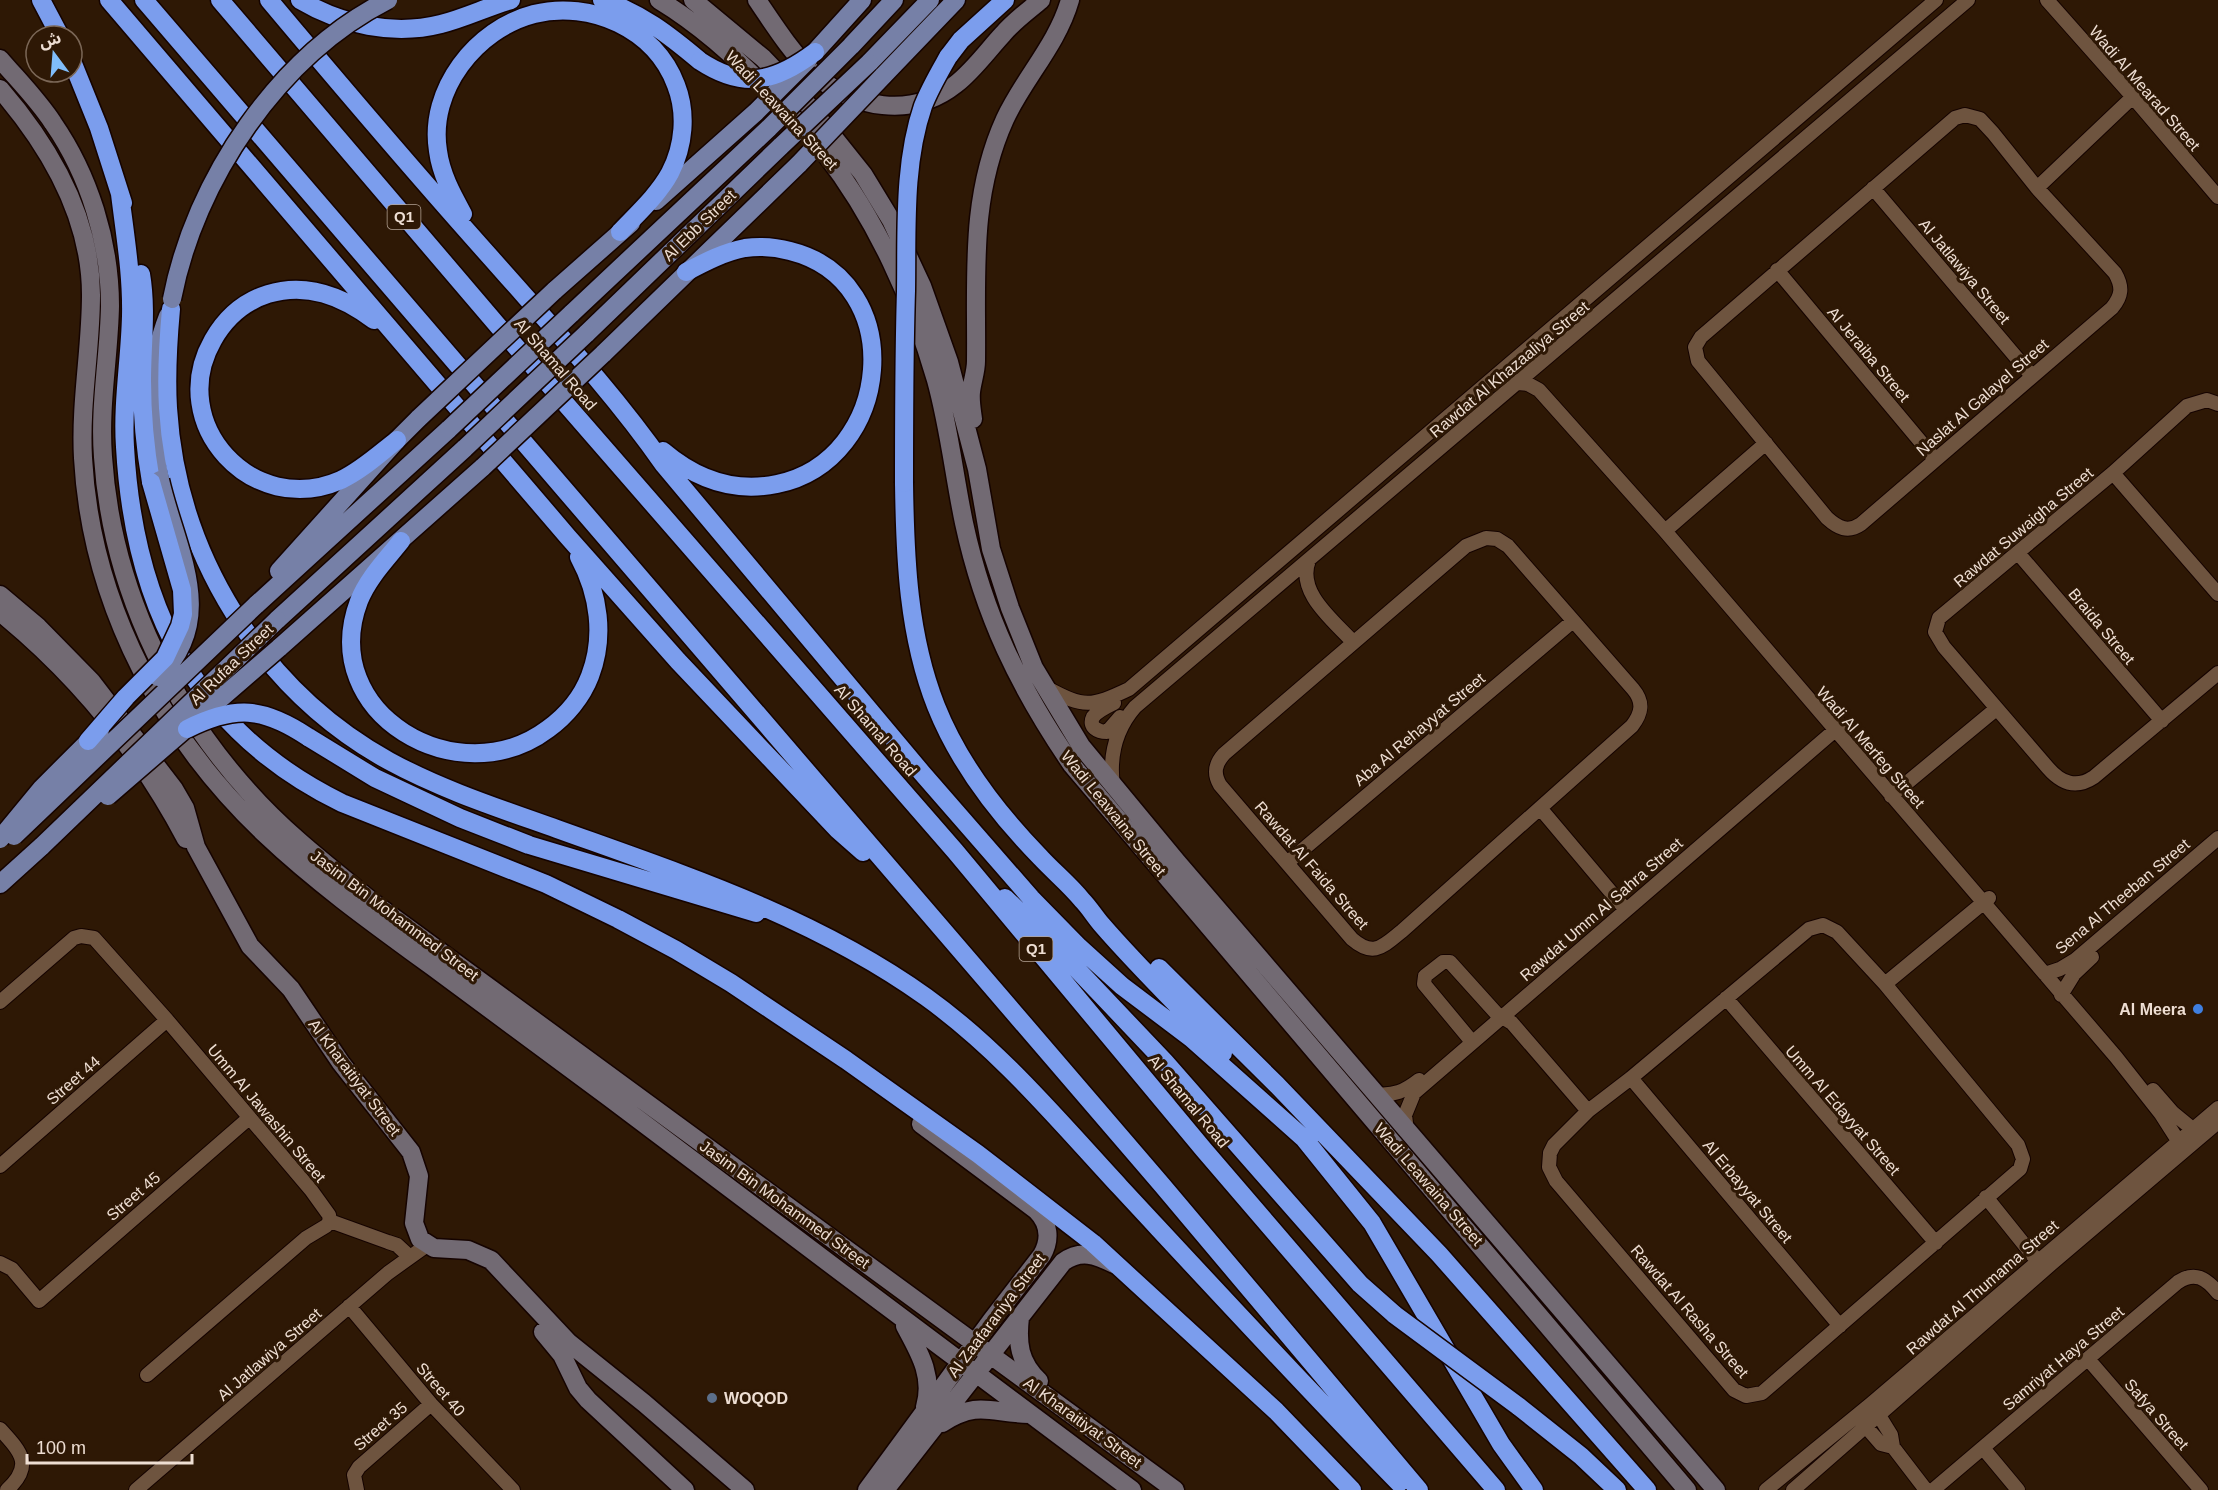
<svg xmlns="http://www.w3.org/2000/svg" width="2218" height="1490" font-family="Arial,'Noto Sans Arabic',sans-serif">
	<rect width="100%" height="100%" fill="#2e1805"/>
	<g fill="none" stroke-linecap="round" stroke-linejoin="round">
		<defs>
			<path id="street" d="M2047,0l86,97 85,100
				M1965,115l15,4 13,14 44,55 78,85c8,14 7,23 -3,35l-251,216c-13,9 -23,4 -34,-6l-129,-157 -3,-14 6,-10 254,-219z
				M1873,188l159,188
				M2037,188l101,-96
				M1777,270l158,189
				M1518,383l10,1 11,6 126,141 451,526 45,57 23,36
				M2218,404l-11,-4 -20,6 -74,67 -174,145 -4,14 9,15 104,121c13,15 28,21 46,9l124,-104
				M2113,473l105,121
				M1665,531l101,-88
				M1486,538l11,1 11,7 125,143c11,13 9,24 -1,37l-230,205c-19,15 -28,27 -50,8l-132,-154c-7,-12 -5,-21 4,-31l242,-208z
				M2018,553l144,168
				M1309,560c-13,32 24,60 44,82
				M1047,688c37,20 44,19 82,1l807,-689
				M1114,703c-6,3 -17,8 -21,14 -5,10 5,15 14,15l13,-15
				M1113,786c-4,-30 2,-56 22,-79l833,-707
				M1891,796l105,-87
				M1540,808l86,102
				M1287,863l286,-242
				M1823,925l14,7 48,52 133,161 5,14 -3,10 -258,224 -16,3 -12,-6 -178,-209 -7,-14 1,-14 4,-8 34,-34 43,-33 178,-149z
				M2045,974l15,-5 15,-9 143,-122
				M1885,984l104,-86
				M2061,995l13,-21 18,-17
				M1726,998l210,245
				M0,1002l74,-64 7,-2 13,2 73,82 144,170 18,25 1,6 -4,5 -20,12 -159,137
				M1468,1037l-44,-53 1,-8 18,-14h7l46,51 16,10 76,88
				M1631,1078l209,248
				M2153,1090l20,23 28,23
				M1376,1094c18,2 29,-3 43,-14
				M1407,1131l-2,-16 9,-22 427,-368
				M0,1166l167,-146
				M1986,1197l57,71
				M330,1221l58,21 9,3 13,12
				M0,1263l12,6 27,32 210,-183
				M349,1306l82,98 82,86
				M2088,1359l113,131
				M1875,1409l16,26 2,12 33,43
				M1861,1421l20,23 12,3
				M0,1429c21,23 34,36 7,61
				M1983,1448l35,42
				M136,1490l252,-217 39,-28
				M357,1490l-3,-15 5,-8 72,-63
				M1766,1490l105,-86 347,-296
				M1793,1490l258,-226 167,-142
				M1933,1490l245,-208c17,-11 28,-4 40,11"/>
			<path id="secondary" d="M659,0c46,28 84,63 120,103 15,16 32,32 46,50 51,66 88,147 111,227 13,47 18,95 28,143 20,93 55,164 108,242l615,725
				M693,0l70,58 44,46 56,70 28,46 31,66 27,76 28,107 14,80 19,59 24,60 47,78 96,116 539,628
				M757,0c17,25 34,52 56,73 40,36 99,46 143,11 18,-14 32,-34 47,-50 11,-13 25,-23 38,-34
				M0,59c18,21 38,41 53,64 36,52 57,119 57,183 -1,51 -11,100 -7,151 8,123 62,242 145,334 37,42 83,77 127,113l800,586
				M0,89c50,58 91,127 91,206 0,54 -11,108 -8,163 4,73 25,146 58,211 69,137 171,210 292,298 59,43 118,87 177,131 174,131 347,262 522,392
				M973,419c-1,-8 -3,-18 -2,-27 1,-10 5,-20 5,-31 1,-84 -7,-163 29,-242 19,-41 52,-74 65,-119
				M0,595l38,32 53,54 83,108 11,19 11,39 54,99 41,43 50,74 70,89 8,24 -5,47 6,16 14,9 34,2 23,10 77,82 76,61 101,87
				M0,612c76,62 140,140 186,227
				M1020,1317c-3,26 -1,45 19,64
				M905,1326c14,26 29,50 20,81
				M543,1332l19,23 16,33 10,12 97,90
				M942,1423c37,-23 48,-10 87,-9
				M867,1490l124,-169 51,-66c9,-16 7,-32 -6,-45l-115,-86
				M885,1490l178,-228c18,-13 33,-7 51,2"/>
			<path id="primary" d="M851,46l43,-46
				M815,52l47,-52
				M869,63l61,-63
				M883,76l73,-76
				M656,201l100,-89
				M554,291l77,-68
				M571,314l198,-186
				M586,334l195,-188
				M603,354l196,-190
				M160,480c-10,-55 -13,-111 8,-164
				M279,571l118,-131 22,-22
				M256,605l193,-176
				M277,620l188,-172
				M279,648l204,-181
				M0,884l42,-38"/>
			<path id="highway" d="M41,0l19,36
				M109,0l459,537 110,124 160,169 25,22
				M144,0l1018,1185 257,305
				M220,0l284,333 451,518 249,299 292,340
				M269,0c73,87 147,174 223,259 59,67 121,133 172,206l258,308 109,125 48,49 43,39 69,52 118,105
				M300,0c42,25 94,36 141,24 24,-6 46,-17 70,-24
				M602,0c39,13 67,35 98,61
				M948,57l13,-17 44,-40
				M72,61l27,67 24,75
				M120,194c5,41 12,81 11,122 -1,44 -9,87 -6,131 9,160 70,284 217,356l204,81 72,35 58,31 55,33 115,77 132,94 115,89 183,168 76,79
				M463,214c-11,-20 -22,-40 -25,-63 -10,-61 38,-122 96,-137 57,-14 121,15 142,71 11,28 8,61 -6,88 -12,22 -33,41 -50,59
				M141,274c6,35 1,71 1,106 0,34 3,68 9,102
				M171,309c-3,33 -5,66 -3,99 9,147 93,282 221,353 53,29 112,48 168,68 128,46 257,88 369,168 74,53 132,123 194,190 92,99 184,199 279,296
				M374,320c-32,-24 -67,-38 -106,-26 -25,8 -42,23 -55,46 -48,84 40,179 128,140 21,-10 38,-26 56,-40
				M663,451c33,28 71,42 114,33 116,-24 133,-203 13,-233 -15,-4 -30,-5 -45,-3 -21,4 -40,14 -59,24
				M904,483c1,75 4,152 32,223 23,58 62,108 105,152 13,14 29,27 41,42 7,7 13,17 20,25 38,44 81,85 121,128
				M401,541c-15,19 -33,37 -42,60 -43,113 100,195 189,128 18,-13 34,-32 42,-53 15,-39 9,-82 -11,-119
				M308,737l67,41 85,40 69,27 227,68
				M1005,898l48,46 112,118 195,222 35,31
				M1159,968l118,117 162,169 208,236
				M1302,1136l70,87 129,221 33,46
				M1518,1406l63,50 36,34"/>
		</defs>
		<use href="#street" stroke="#150300" stroke-width="16"/>
		<use href="#secondary" stroke="#150300" stroke-width="21"/>
		<use href="#primary" stroke="#150300" stroke-width="21"/>
		<use href="#highway" stroke="#150300" stroke-width="21"/>
		<use href="#street" stroke="#6e543f" stroke-width="14"/>
		<use href="#secondary" stroke="#726a73" stroke-width="18"/>
		<use href="#primary" stroke="#7680a7" stroke-width="18"/>
		<use href="#highway" stroke="#7b9ded" stroke-width="18"/>
		<defs>
			<path id="primary-bridge" d="M756,112l52,-52
				M769,128l82,-82
				M781,146l88,-83
				M799,164l84,-88
				M172,299c23,-119 106,-243 216,-299
				M419,418l135,-127
				M449,429l122,-115
				M465,448l121,-114
				M483,467l120,-113
				M158,677c62,-59 17,-129 2,-197
				M108,796l171,-148
				M14,836l242,-231
				M0,839l42,-51 58,-58
				M42,846l235,-226"/>
			<path id="highway-bridge" d="M700,61c44,29 75,21 115,-9
				M904,483c0,-64 0,-128 2,-192 1,-60 -3,-127 17,-185 7,-18 16,-33 25,-49
				M187,729c48,-24 76,-22 121,8
				M88,741l38,-44 39,-39 15,-32 3,-12 -1,-24 -31,-108
				M1395,1315l123,91"/>
		</defs>
		<use href="#primary-bridge" stroke="#150300" stroke-width="21" stroke-linecap="butt"/>
		<use href="#highway-bridge" stroke="#150300" stroke-width="21" stroke-linecap="butt"/>
		<use href="#primary-bridge" stroke="#7680a7" stroke-width="18"/>
		<use href="#highway-bridge" stroke="#7b9ded" stroke-width="18"/>
	</g>
	<circle fill="#3f7fe0" stroke="#2e1805" stroke-width="2" cx="2198" cy="1009" r="6"/>
	<circle fill="#5c6f8a" stroke="#2e1805" stroke-width="2" cx="712" cy="1398" r="6"/>
	<g text-anchor="middle" stroke-width="6" stroke-linejoin="round" paint-order="stroke">
		<g fill="#2e1805" stroke="#b4a395" stroke-width="1.5">
			<rect x="387.5" y="205" width="33" height="24" rx="4.5"/>
			<rect x="1019.5" y="937" width="33" height="24" rx="4.5"/>
		</g>
		<g font-size="15" font-weight="bold" fill="#eeded3">
			<text x="404" y="222">Q1</text>
			<text x="1036" y="954">Q1</text>
		</g>
		<g font-size="16" fill="#eeded3" stroke="#2e1805">
			<text transform="translate(2145 88) rotate(49)" y="6">Wadi Al Mearad Street</text>
			<text transform="translate(782 110) rotate(47)" y="6">Wadi Leawaina Street</text>
			<text transform="translate(699 225) rotate(-44)" y="6">Al Ebb Street</text>
			<text transform="translate(1965 271) rotate(50)" y="6">Al Jatlawiya Street</text>
			<text transform="translate(1869 354) rotate(50)" y="6">Al Jeraiba Street</text>
			<text transform="translate(556 364) rotate(49)" y="6">Al Shamal Road</text>
			<text transform="translate(1509 369) rotate(-40)" y="6">Rawdat Al Khazaaliya Street</text>
			<text transform="translate(1982 397) rotate(-41)" y="6">Naslat Al Galayel Street</text>
			<text transform="translate(2023 527) rotate(-40)" y="6">Rawdat Suwaigha Street</text>
			<text transform="translate(2102 626) rotate(50)" y="6">Braida Street</text>
			<text transform="translate(231 664) rotate(-44)" y="6">Al Rufaa Street</text>
			<text transform="translate(1419 729) rotate(-40)" y="6">Aba Al Rehayyat Street</text>
			<text transform="translate(876 730) rotate(49)" y="6">Al Shamal Road</text>
			<text transform="translate(1871 747) rotate(49)" y="6">Wadi Al Merfeg Street</text>
			<text transform="translate(1114 813) rotate(51)" y="6">Wadi Leawaina Street</text>
			<text transform="translate(1312 865) rotate(49)" y="6">Rawdat Al Faida Street</text>
			<text transform="translate(2122 896) rotate(-40)" y="6">Sena Al Theeban Street</text>
			<text transform="translate(1601 909) rotate(-41)" y="6">Rawdat Umm Al Sahra Street</text>
			<text transform="translate(395 915) rotate(37)" y="6">Jasim Bin Mohammed Street</text>
			<text transform="translate(355 1077) rotate(53)" y="6">Al Kharaitiyat Street</text>
			<text transform="translate(73 1080) rotate(-41)" y="6">Street 44</text>
			<text transform="translate(1189 1101) rotate(50)" y="6">Al Shamal Road</text>
			<text transform="translate(1843 1110) rotate(49)" y="6">Umm Al Edayyat Street</text>
			<text transform="translate(267 1113) rotate(50)" y="6">Umm Al Jawashin Street</text>
			<text transform="translate(1429 1184) rotate(49)" y="6">Wadi Leawaina Street</text>
			<text transform="translate(1748 1191) rotate(50)" y="6">Al Erbayyat Street</text>
			<text transform="translate(133 1196) rotate(-41)" y="6">Street 45</text>
			<text transform="translate(785 1204) rotate(36)" y="6">Jasim Bin Mohammed Street</text>
			<text transform="translate(1982 1287) rotate(-41)" y="6">Rawdat Al Thumama Street</text>
			<text transform="translate(1690 1311) rotate(49)" y="6">Rawdat Al Rasha Street</text>
			<text transform="translate(996 1315) rotate(-53)" y="6">Al Zaafaraniya Street</text>
			<text transform="translate(269 1354) rotate(-41)" y="6">Al Jatlawiya Street</text>
			<text transform="translate(2063 1358) rotate(-40)" y="6">Samriyat Haya Street</text>
			<text transform="translate(441 1389) rotate(49)" y="6">Street 40</text>
			<text transform="translate(2157 1414) rotate(49)" y="6">Safya Street</text>
			<text transform="translate(1083 1422) rotate(36)" y="6">Al Kharaitiyat Street</text>
			<text transform="translate(380 1426) rotate(-41)" y="6">Street 35</text>
		</g>
		<g font-size="16" font-weight="bold" fill="#eeded3" stroke="#2e1805" text-anchor="end">
			<text x="2186" y="1015">Al Meera</text>
			<text x="724" y="1404" text-anchor="start">WOQOD</text>
		</g>
	</g>
	<g transform="translate(54 54) rotate(344)"><circle r="28" fill="#2e1805" stroke="#7b6757" stroke-width="1.5"/>
	<path d="M0-4.5L10 22L0 15L-10 22Z" fill="#80bdfa"/>
	<text y="-9" font-size="16" font-weight="bold" text-anchor="middle" fill="#eeded3">ش</text>
	</g>
	<path d="M27 1454v9h165v-9" fill="none" stroke="#eeded3" stroke-width="3"/>
	<text x="36" y="1454" font-size="18" fill="#eeded3" stroke="#2e1805" stroke-width="4.5" paint-order="stroke">100 m</text>
</svg>
